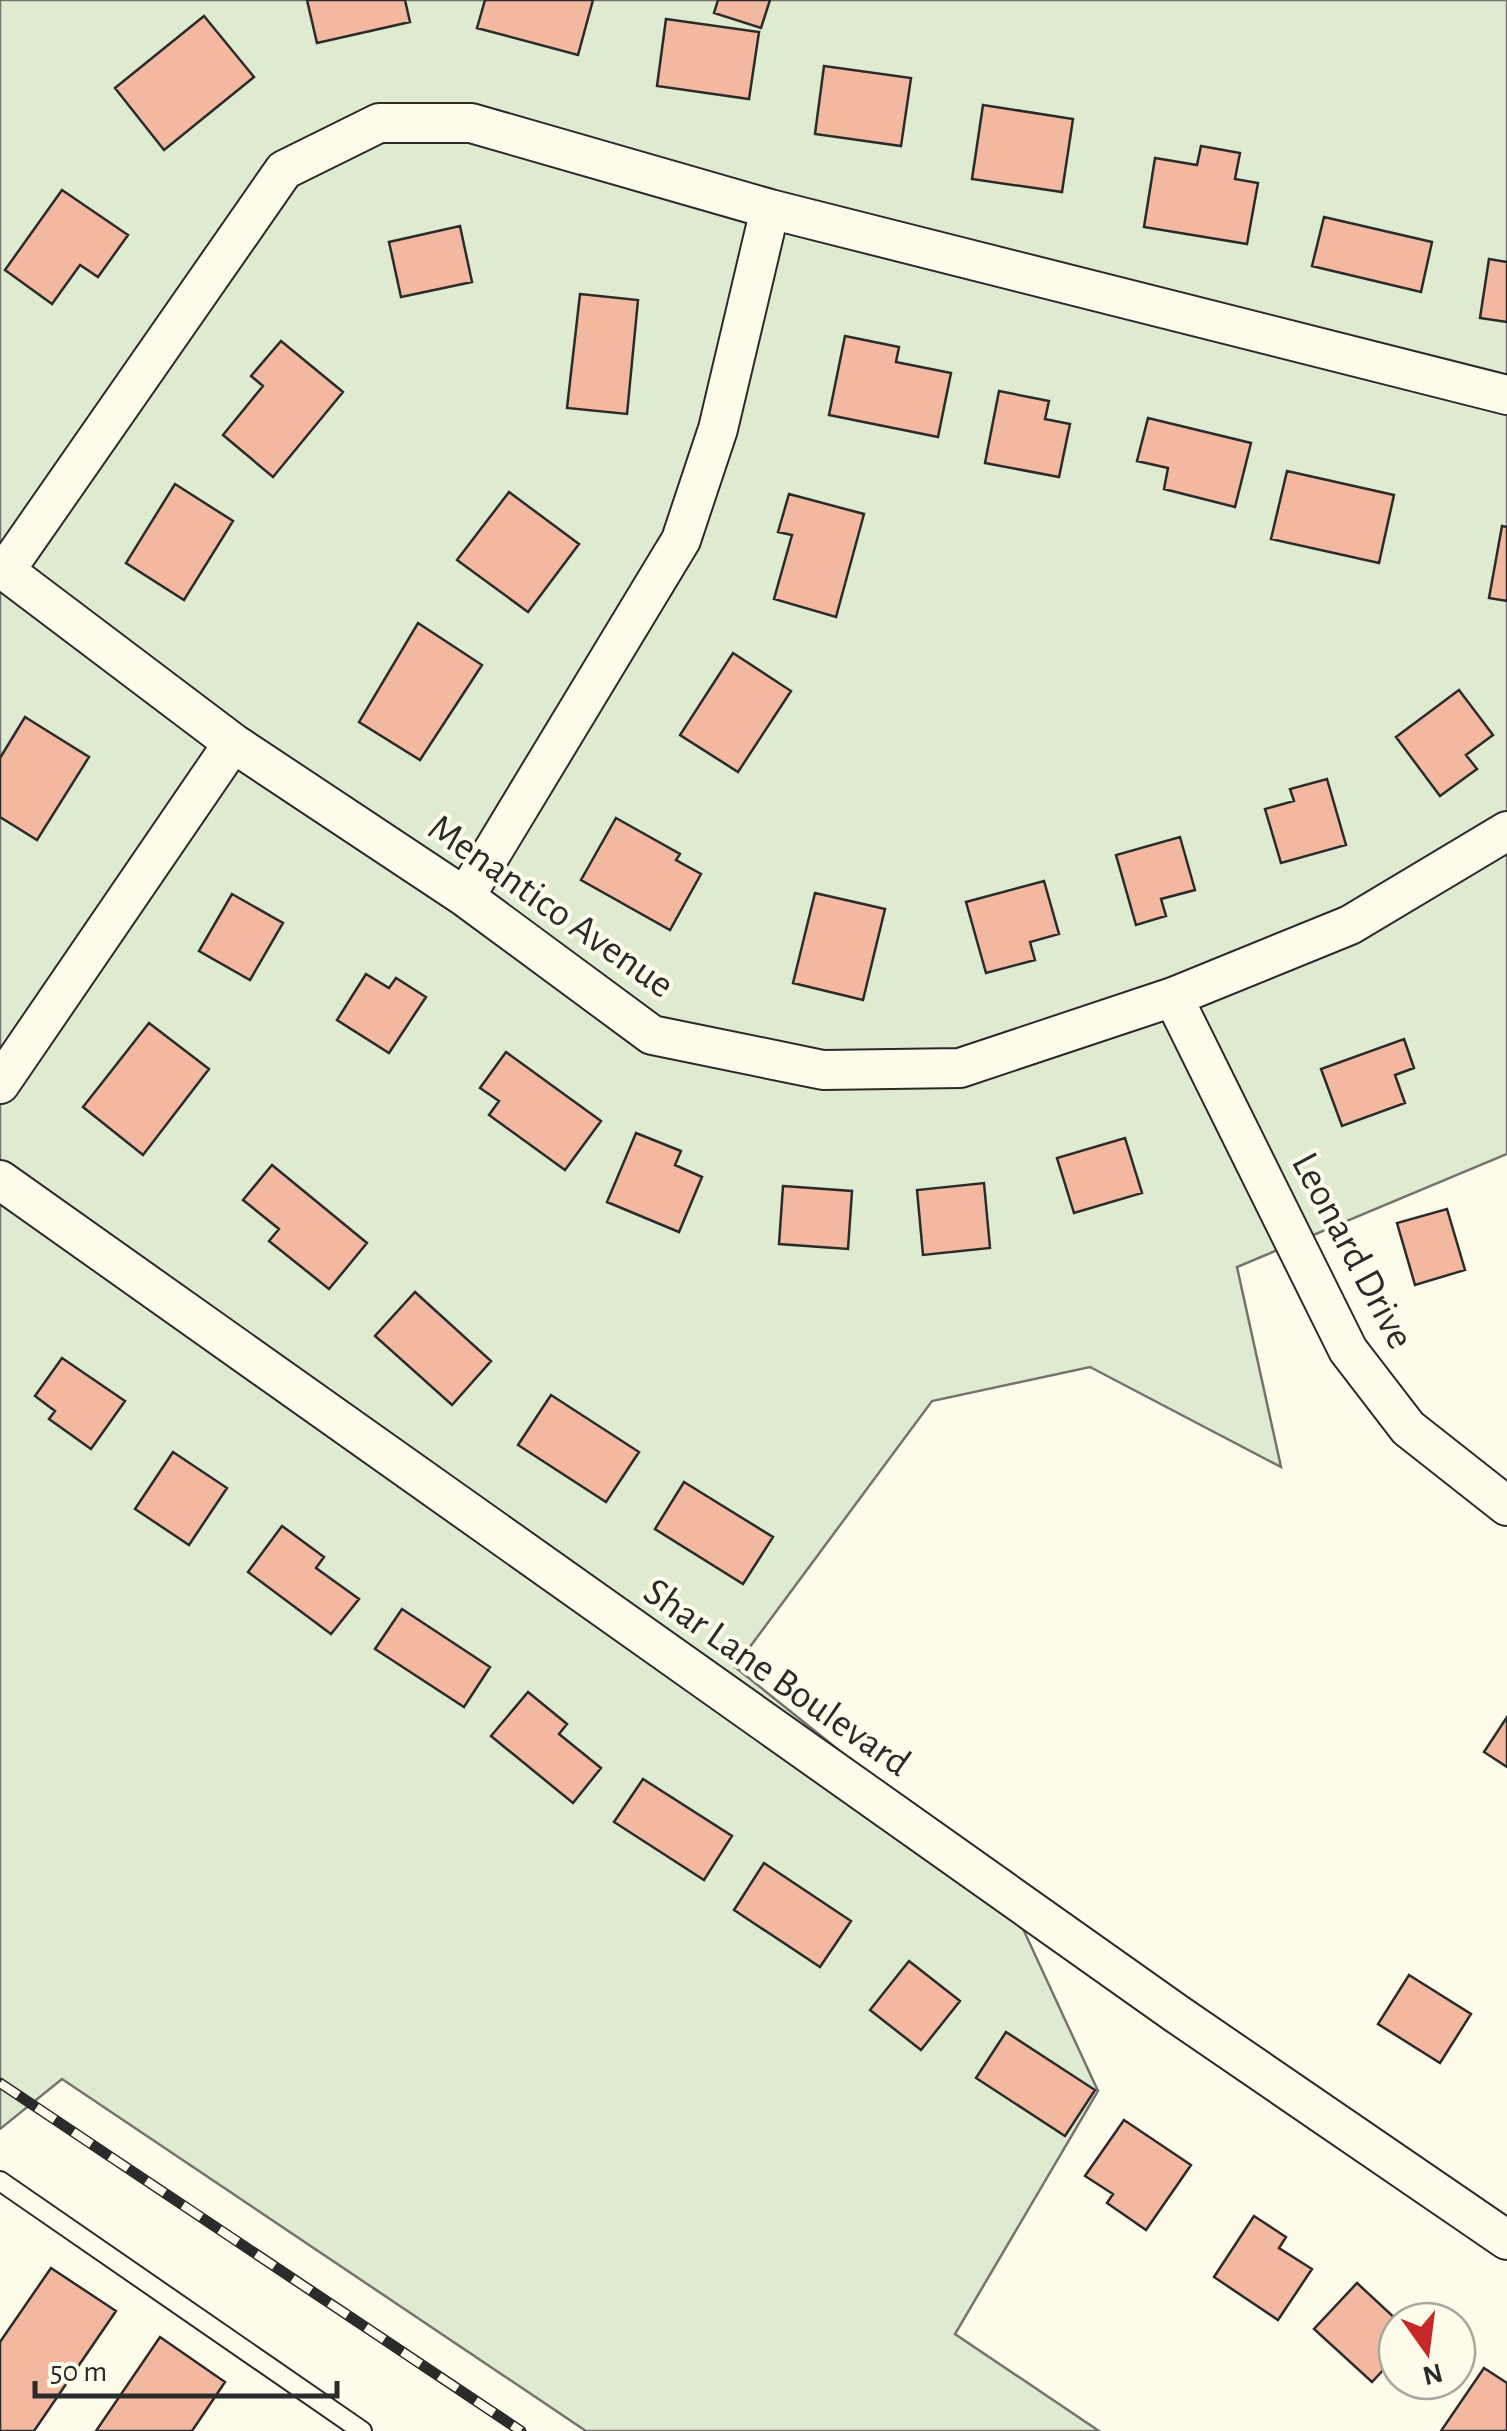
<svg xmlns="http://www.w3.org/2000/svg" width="1507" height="2431" font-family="'Alegreya Sans',sans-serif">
	<rect width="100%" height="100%" fill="#fdfbea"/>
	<path fill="#deebd1" stroke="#74746e" stroke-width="2.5" d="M0,0h1507v1154l-270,113 44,200 -191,-100 -158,34 -197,266 265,212 98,212 -143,243 144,97h-513l-524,-352 -62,50z"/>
	<path fill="#f2b8a0" stroke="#2b2b2b" stroke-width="2.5" d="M307,0h98l5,22 -93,21z
		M485,0h108l-15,55 -101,-27z
		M718,0h52l-9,28 -47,-15z
		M204,16l50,61 -90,73 -49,-62z
		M666,19l93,13 -10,67 -92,-13z
		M824,66l87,12 -10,68 -86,-12z
		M983,105l90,14 -11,73 -90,-13z
		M1201,146l39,7 -5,26 23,4 -11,61 -103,-17 11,-69 42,7z
		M62,190l66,45 -30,42 -18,-12 -28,39 -47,-34z
		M1324,217l108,25 -11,50 -109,-26z
		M460,226l12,56 -71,15 -12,-55z
		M1489,259l18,3v60l-27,-4z
		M580,294l58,6 -11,114 -60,-6z
		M845,336l54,11 -3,15 55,11 -13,64 -109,-22z
		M281,341l62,51 -70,85 -50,-42 40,-49 -12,-10z
		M999,391l50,10 -4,18 25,5 -11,53 -74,-14z
		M1148,418l103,25 -16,64 -71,-18 4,-21 -31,-7z
		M1287,471l107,24 -15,68 -108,-24z
		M175,484l58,37 -49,79 -58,-37z
		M509,492l70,52 -51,68 -71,-52z
		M789,494l75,20 -28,103 -62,-18 18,-64 -14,-3z
		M1502,526l5,1v74l-18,-3z
		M418,623l64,42 -62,95 -61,-38z
		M733,653l58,38 -53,81 -58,-37z
		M1459,690l34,45 -27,20 11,14 -37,27 -44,-59z
		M25,717l64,40 -52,83 -37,-23v-59z
		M1327,779l19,66 -65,18 -16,-54 29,-8 -4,-12z
		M616,818l64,36 -4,6 25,14 -31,56 -89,-50z
		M1180,837l15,53 -34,9 5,17 -30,9 -20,-70z
		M1044,881l15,53 -29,8 5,18 -49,13 -20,-71z
		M815,893l70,16 -22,91 -70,-17z
		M232,894l51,29 -33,57 -51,-29z
		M366,974l23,14 7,-10 30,19 -37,56 -52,-33z
		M149,1023l60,46 -66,86 -60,-48z
		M1404,1039l10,29 -19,7 10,28 -63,23 -21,-57z
		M506,1052l95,69 -36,49 -76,-55 10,-14 -19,-13z
		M636,1133l45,18 -6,14 27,12 -23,55 -72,-30z
		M1125,1138l17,55 -68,20 -17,-55z
		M272,1165l95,78 -38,46 -60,-48 10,-12 -36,-29z
		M984,1183l6,65 -67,7 -6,-65z
		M783,1186l69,5 -4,58 -69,-5z
		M1447,1209l18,61 -50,15 -18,-62z
		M415,1292l76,69 -39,44 -77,-69z
		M62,1358l63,43 -34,48 -42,-30 6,-8 -20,-15z
		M551,1395l88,57 -33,50 -88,-57z
		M173,1452l54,36 -38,57 -54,-36z
		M684,1482l89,55 -30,47 -88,-55z
		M282,1526l42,31 -8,11 43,31 -28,35 -83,-62z
		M402,1609l88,58 -26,40 -89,-58z
		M528,1692l39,32 -8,10 42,34 -28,35 -82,-67z
		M1507,1717v50l-23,-15z
		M643,1779l89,57 -28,44 -90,-58z
		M764,1863l87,58 -31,46 -86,-57z
		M909,1961l51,40 -39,49 -51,-40z
		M1409,1975l62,39 -31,49 -62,-39z
		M1006,2032l89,58 -30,46 -89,-58z
		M1124,2120l67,45 -45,65 -39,-27 6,-9 -28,-18z
		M1254,2216l32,21 -7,11 33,21 -34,51 -64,-43z
		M51,2268l65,43 -82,120h-34v-89z
		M1357,2283l41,38 -1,34 -25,27 -58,-53z
		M160,2337l65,45 -33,49h-96z
		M1484,2368l23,15v48h-66z"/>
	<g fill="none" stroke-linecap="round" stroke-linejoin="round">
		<defs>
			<path id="lane" d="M0,2181l362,250"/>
			<path id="street" d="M0,567l233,176 232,154 187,138 171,35 137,-2 213,-71 177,-72 157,-94
				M5,571l279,-401 95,-47h92l299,86 737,186
				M465,897l216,-357 37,-111 52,-220
				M1173,997l175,353 60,78 99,78
				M0,1084l233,-341
				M0,1180l1177,834 330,226"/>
		</defs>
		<use href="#lane" stroke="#2b2b2b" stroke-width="22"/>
		<use href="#street" stroke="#2b2b2b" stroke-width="42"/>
		<use href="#lane" stroke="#fdfbea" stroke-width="18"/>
		<use href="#street" stroke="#fdfbea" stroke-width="38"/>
		<defs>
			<path id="rail" d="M0,2083l521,348"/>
		</defs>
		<use href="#rail" stroke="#2b2b2b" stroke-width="11"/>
		<use href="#rail" stroke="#fdfbea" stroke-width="8" stroke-dasharray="22" stroke-linecap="butt"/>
	</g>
	<g text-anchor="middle" stroke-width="8" stroke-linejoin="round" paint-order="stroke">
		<g font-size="40" fill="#2b2b2b" stroke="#fdfbea">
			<text transform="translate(552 905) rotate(35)" y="14">Menantico Avenue</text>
			<text transform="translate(1354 1250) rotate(62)" y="14">Leonard Drive</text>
			<text transform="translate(778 1676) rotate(35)" y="14">Shar Lane Boulevard</text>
		</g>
	</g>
	<g transform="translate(1427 2351) rotate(166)"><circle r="48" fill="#fdfbea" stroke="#a9a89e" stroke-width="2.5"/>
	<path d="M0-8L18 38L0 25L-18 38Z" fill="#c62828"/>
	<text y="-15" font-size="28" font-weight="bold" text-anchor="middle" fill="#2b2b2b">N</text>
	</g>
	<path d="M35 2381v15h302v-15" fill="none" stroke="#2b2b2b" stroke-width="5"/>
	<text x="50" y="2381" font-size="30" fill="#2b2b2b" stroke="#fdfbea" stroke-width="8" paint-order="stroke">50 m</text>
</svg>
